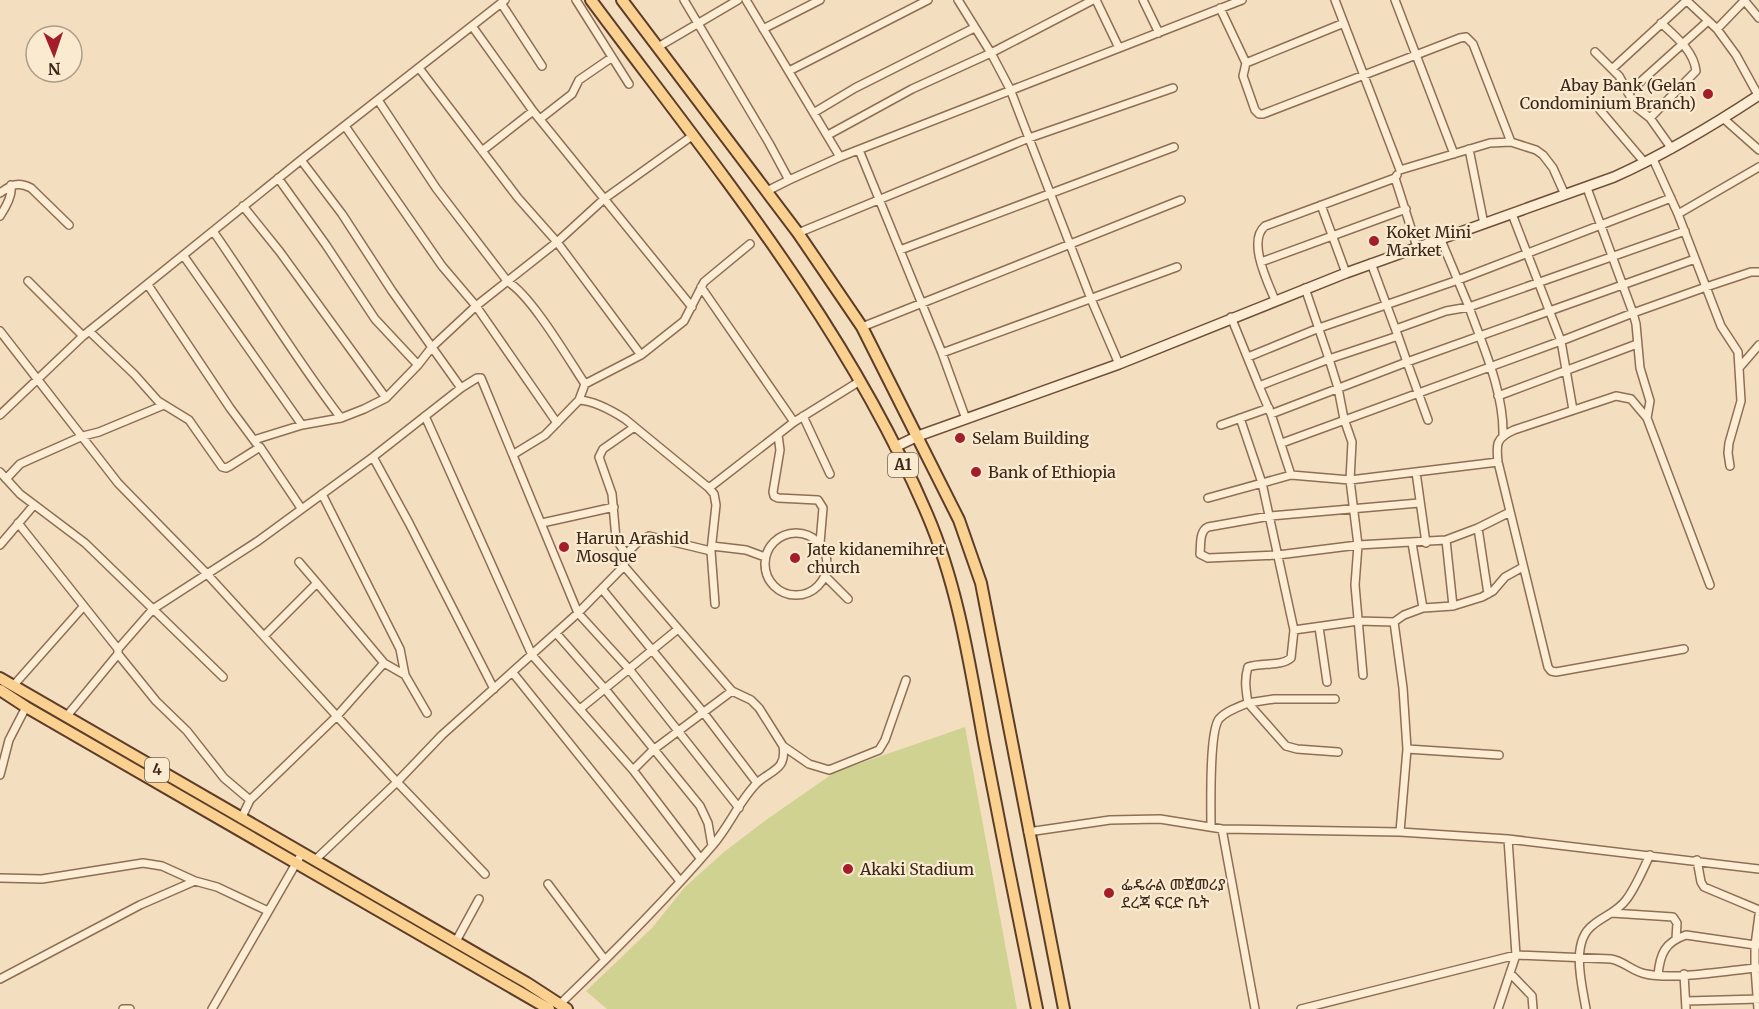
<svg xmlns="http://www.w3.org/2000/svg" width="1759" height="1009" font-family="Merriweather,'Noto Sans Ethiopic',serif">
	<rect width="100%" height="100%" fill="#f3dfbf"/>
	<path fill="#d0d292" d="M965,727l52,282h-410l-21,-18 66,-63 33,-41 39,-35 42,-32 69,-48z"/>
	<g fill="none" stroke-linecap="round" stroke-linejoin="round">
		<defs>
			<path id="street" d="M576,0l53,84
				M684,0l85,143 20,37 51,-23 402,-157
				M746,0l94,157
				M958,0l33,53 19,36 81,210 28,65
				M1096,0l23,48
				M1143,0l16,33
				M1335,0l65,170 90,-27 21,-1 25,8 7,5 10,13 12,27
				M1395,0l59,154
				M1686,0l31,29 19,26 22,40
				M1744,0l15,18
				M501,3l41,63
				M1220,8l26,55
				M1344,23l-98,40 -3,13 12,34 4,4h4l197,-76 6,-1 7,7 38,98
				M472,26l61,85 159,196
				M763,29l57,-29
				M1717,29l27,-28
				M658,47l80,-47
				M1595,52l24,24 17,31 14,11 22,31
				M419,68l99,130 39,44 84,113
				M1612,69l74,-68
				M789,71l139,-71
				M1628,93l80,-72
				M378,100l58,88 72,94c23,13 61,78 77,102
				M1600,110l45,53
				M815,112l40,-24 119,-60
				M1650,118l46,-47c-2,-20 -21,-35 -35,-48
				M540,119l32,-25 7,-14 32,-22
				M1724,119l35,31
				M345,126l97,140 34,40 81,117
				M828,135l84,-46 79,-36 102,-53
				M1469,149l15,75
				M859,150l83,203 24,66
				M482,151l51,-40
				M1653,159l25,55 28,73 45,-15h8
				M301,160l41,54 50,77 69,97
				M1397,175l-2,3 22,69
				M278,178l48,67 49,74 43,46
				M767,191l22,-11
				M0,193c11,-8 18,-12 31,-5l38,37
				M1321,205l25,68
				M243,206l37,46 106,146
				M1512,214l49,127 72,-28 -46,-125
				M1678,214l81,-47
				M0,216c6,-9 13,-21 11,-31
				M213,231c43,62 82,127 128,187
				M798,233l231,-95 144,-50
				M900,250l274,-103
				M183,255l119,170
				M1261,262l145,-53
				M28,281l55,55
				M148,285l82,123 26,35
				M701,287l93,135
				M1275,300c-7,-17 -28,-59 -10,-74l130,-48
				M1231,317l28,69 70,-27 -24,-71
				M862,327l319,-127
				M1396,329l50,-18 23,-4 -28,-67
				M0,331l118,152 89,91 190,208 88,92
				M89,331l45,43 24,27 31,19 33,47 4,1 4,-2 30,-19 41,61
				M1398,336l9,26 288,-103
				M942,353l235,-86
				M1248,357l71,-29 139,-48 213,-82
				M1739,368l20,-23
				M1259,386l12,28 20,61
				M1498,396l139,-52
				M579,400l6,-16 56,-29 43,-34 20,-39 46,-38
				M1271,414l136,-52 21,58
				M0,415l83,-79 218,-176 204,-160
				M425,416l107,239 101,115 67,88
				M803,416l27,58
				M1240,418l22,65 32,147
				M1647,418l3,-17 -10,-33 -4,-44 -3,-11 73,-26 15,39 17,26 3,49 -12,42 -1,10 2,13
				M1221,425l48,-17
				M778,435l2,15 -7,42 1,4 4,2 40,2 5,8 -3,35
				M1503,435c1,-43 -20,-88 -34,-128l216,-76
				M254,440l48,-15 39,-7 23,-9 22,-11 32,-33 14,-18 44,-41 81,-64 47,-43 88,-63
				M1282,443l279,-102 12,69
				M514,454l31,-19 34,-35c16,1 32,10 46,19l84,69 85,-66 66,-41
				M373,457l36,66 85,166
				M0,472l20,22 65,49 138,134
				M1416,472l10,71
				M6,479l14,-15 11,-5 52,-23 16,-4 65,-27
				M709,488l5,6 2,11 -5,46 4,53
				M322,494l78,155 5,26 22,38
				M1208,498l83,-23 59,5 148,-18
				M1419,503l-149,13 -62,11c-9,4 -7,18 -8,27l8,4 70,-3 80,-10 88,-5 32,-12 32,-16
				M18,523l100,126
				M542,523l72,-16
				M1478,528l10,66
				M765 564a31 31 0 1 1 62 0a31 31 0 1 1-62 0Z
				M1446,540l7,66
				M1412,543l11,65
				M0,545l34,-40
				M712,546l34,4 19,7
				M626,554l-10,-15 -4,-45 -13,-37 4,-8 30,-21
				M299,562l18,21
				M624,566l108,125 19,9 8,8 24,38 26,18 20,6 50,-20 6,-10 21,-60
				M825,576l23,23
				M602,589l101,123 54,71
				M1394,622l10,-7 19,-7 30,-2 29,-9 11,-6 12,-14 18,-10
				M1319,627l8,55
				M556,633l49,56 95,117 8,17 4,23
				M264,636l53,-53 67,80
				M1684,649l-128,23 -5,-1 -3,-4 -50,-205c-2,-18 -2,-24 16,-32l102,-34 15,3 16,19 63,167
				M118,654l38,47 31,30 37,47 26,22
				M513,673l167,208
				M1363,675l-8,-90 3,-40 -8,-65 2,-38 -8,-23 -6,-31 -9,-29 69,-23 -27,-73
				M13,686l70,-79
				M1335,699h-61l-26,4c-2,-13 -4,-23 0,-36 14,-5 32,0 43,-9l3,-28 64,-9 36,1 9,66 4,61 -7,83
				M580,709l98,-80
				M66,717l52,-63v-5l35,-40 105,-68 115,-84 88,-69 16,-10h4l97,235 51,56 110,139
				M1407,749l92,6
				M633,770l20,-20 79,-59
				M0,775l9,-35 17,-33
				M241,819l9,-19 87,-84 47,-53 21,12
				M1211,827c0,-19 -2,-95 8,-108 7,-8 19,-12 29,-16l38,43 11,3 41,3
				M1222,829l33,180
				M1028,832l82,-12 50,-1 62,10 178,3 108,7 251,30
				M315,860l82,-78 45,-47 136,-122 46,-47 2,-12 11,-11 12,-7 62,15
				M1697,860l4,22 3,5 55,23
				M0,878l42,1 101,-16 19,3 33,15
				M548,884l57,76
				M1612,913l61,4 4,6 -1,16
				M455,943l24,-44
				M1510,973l22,23 1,13
				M1684,974l2,35
				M1658,975c2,-21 7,-33 28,-40l69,10 4,-30
				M0,979l140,-74 55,-24 22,6 51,24
				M1686,1001l73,-2
				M560,1004c53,-51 104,-102 152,-158 17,-19 27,-45 45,-63 14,-13 30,-13 26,-37
				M123,1009h7
				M212,1009l90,-156
				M1301,1009l215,-54 -8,-116
				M1498,1009l18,-54 95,4c13,2 22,13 35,15 27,6 79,-3 109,-6v-23h4
				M1586,1009c-4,-24 -16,-67 7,-84 11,-9 24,-13 33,-25 10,-13 17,-31 24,-45
				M1758,1009l-3,-41h4"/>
			<path id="secondary" d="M895,447l23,-11 201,-72 227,-91 268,-96c51,-23 98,-51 145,-82"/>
			<path id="primary" d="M591,0c122,164 255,324 336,514 31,72 43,152 57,229 17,89 35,177 53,266
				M622,0l176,233 64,94 97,193 22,63 83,426
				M0,678l527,305 40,26
				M0,690l26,17 523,302"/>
		</defs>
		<use href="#street" stroke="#8e6e55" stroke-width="10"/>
		<use href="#secondary" stroke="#704f38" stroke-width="12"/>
		<use href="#primary" stroke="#5b3d2a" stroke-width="14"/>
		<use href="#street" stroke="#fdedd4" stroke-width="7"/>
		<use href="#secondary" stroke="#fdedd4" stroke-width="9"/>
		<use href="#primary" stroke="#fbd192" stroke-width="10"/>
	</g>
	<g fill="#a41e2a" stroke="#f9ead0" stroke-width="2">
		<circle cx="1708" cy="94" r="6"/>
		<circle cx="1374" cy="241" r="6"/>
		<circle cx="960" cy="438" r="6"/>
		<circle cx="976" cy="472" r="6"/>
		<circle cx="564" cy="547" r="6"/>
		<circle cx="795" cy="558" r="6"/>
		<circle cx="848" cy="869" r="6"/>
		<circle cx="1109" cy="893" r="6"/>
	</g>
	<g text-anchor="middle" stroke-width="4.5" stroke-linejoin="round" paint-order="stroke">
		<g fill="#f9ead0" stroke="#756251" stroke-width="1.5">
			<rect x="888" y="453" width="30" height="24" rx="4.5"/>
			<rect x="145" y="758" width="24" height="24" rx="4.5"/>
		</g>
		<g font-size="15" font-weight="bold" fill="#3c281b">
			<text x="903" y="470">A1</text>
			<text x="157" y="775">4</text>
		</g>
		<g font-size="16" fill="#3c281b" stroke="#f9ead0" text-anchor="start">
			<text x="1696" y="91" text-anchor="end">Abay Bank (Gelan<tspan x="1696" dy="18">Condominium Branch)</tspan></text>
			<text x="1386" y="238">Koket Mini<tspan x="1386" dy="18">Market</tspan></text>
			<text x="972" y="444">Selam Building</text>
			<text x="988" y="478">Bank of Ethiopia</text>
			<text x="576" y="544">Harun Arashid<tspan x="576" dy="18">Mosque</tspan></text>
			<text x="807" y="555">Jate kidanemihret<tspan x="807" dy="18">church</tspan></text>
			<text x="860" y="875">Akaki Stadium</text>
			<text x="1121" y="890">ፌዴራል መጀመሪያ<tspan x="1121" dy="18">ደረጃ ፍርድ ቤት</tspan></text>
		</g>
	</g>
	<g transform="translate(54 54) rotate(178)"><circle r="28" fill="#f9ead0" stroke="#ad9c88" stroke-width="1.5"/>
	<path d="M0-4.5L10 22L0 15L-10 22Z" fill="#a41e2a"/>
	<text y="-9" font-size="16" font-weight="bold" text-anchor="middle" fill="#3c281b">N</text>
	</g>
</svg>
